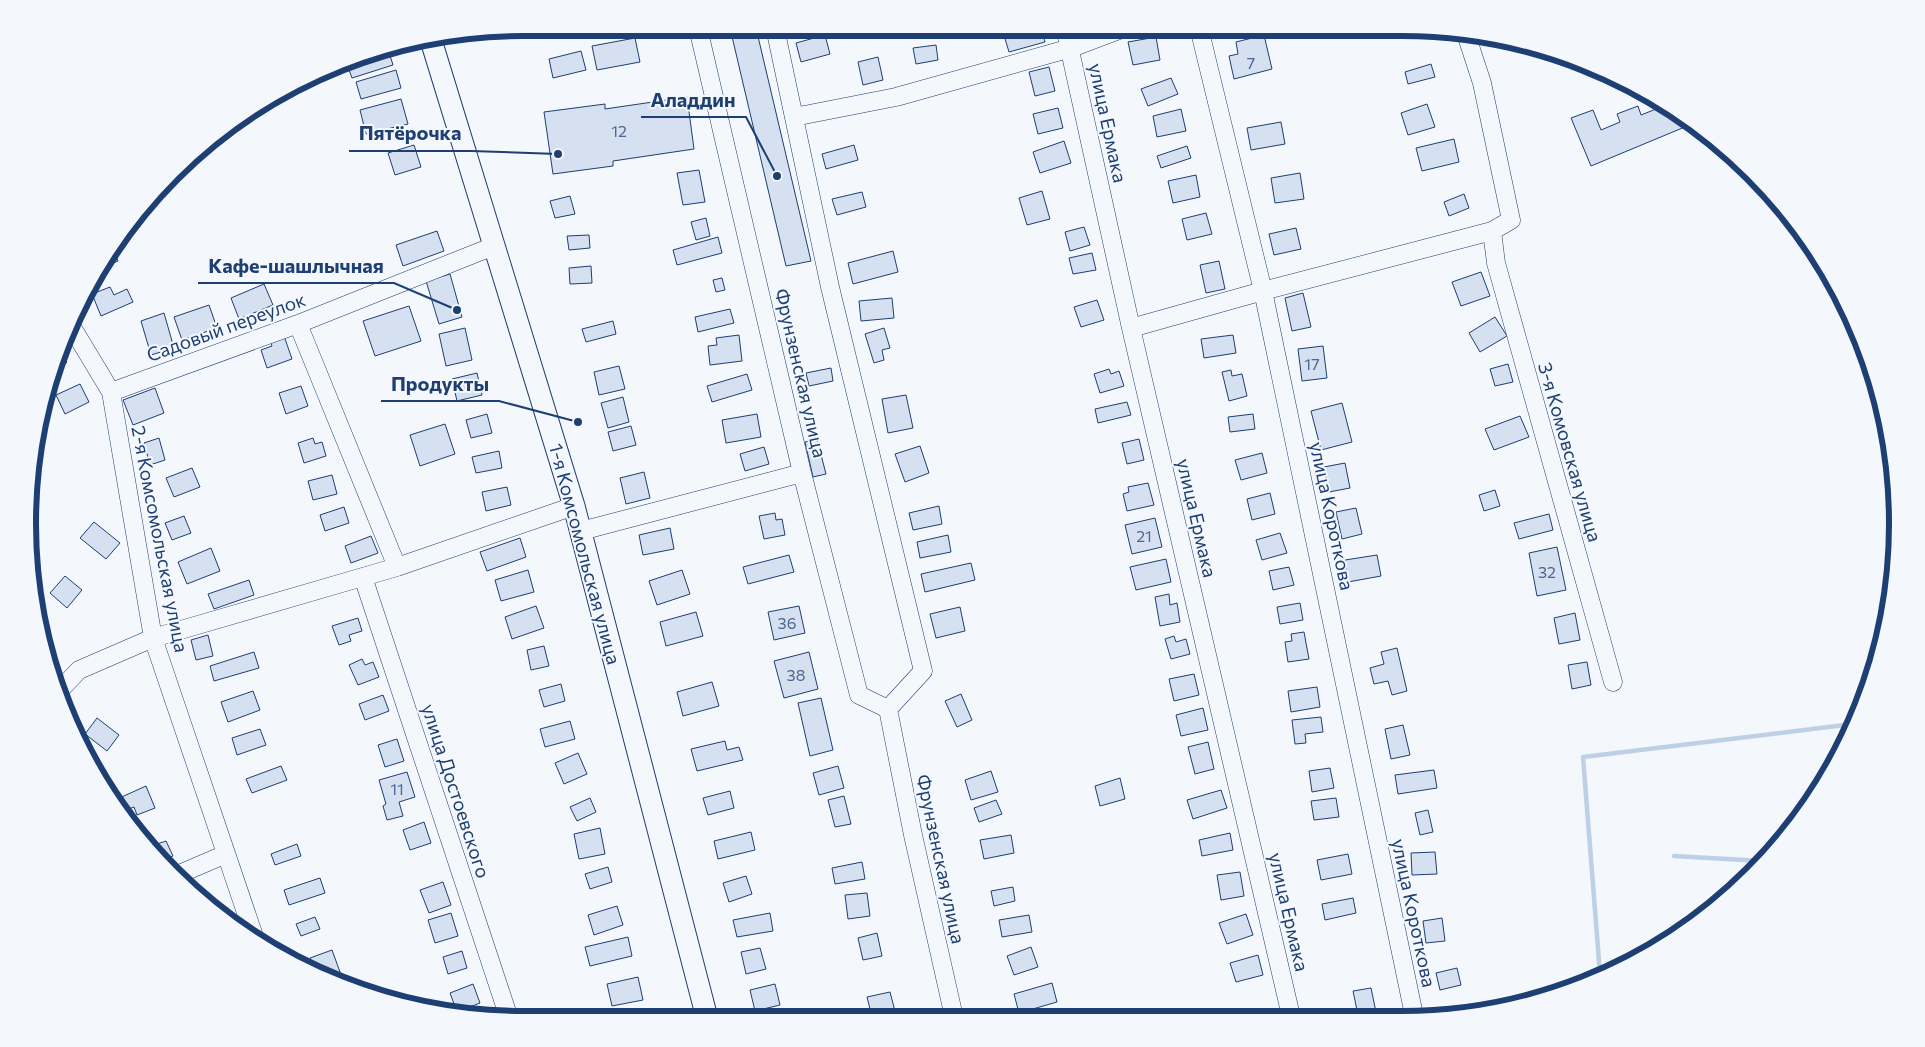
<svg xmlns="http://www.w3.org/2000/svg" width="1925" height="1047" font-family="Commissioner,sans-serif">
	<rect width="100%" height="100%" fill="#f4f7fb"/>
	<path fill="#d7e8df" stroke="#687fa3" d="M1707,910l-30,26 -25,12 1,-4z"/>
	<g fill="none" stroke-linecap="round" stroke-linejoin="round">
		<path stroke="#bed0e5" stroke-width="4.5" d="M1674,856l88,5
			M1600,974l-17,-217 270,-33"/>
	</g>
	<path fill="#d5e0f0" stroke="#1d3f73" d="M730,28h26l55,233 -25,5z
		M1016,28h25l4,14 -36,10 -6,-20z
		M1398,29h27l-26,5z
		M825,35l5,19 -29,8 -5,-19z
		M1264,35l8,34 -38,10 -5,-23 9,-2 -2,-12z
		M1156,37l4,23 -27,5 -5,-23z
		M635,38l5,24 -43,8 -5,-24z
		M936,45l2,15 -22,4 -3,-16z
		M388,49l5,16 -41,13 -6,-16z
		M581,51l5,19 -33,8 -4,-19z
		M878,57l5,23 -20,5 -5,-23z
		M1431,64l4,13 -27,7 -3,-12z
		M1049,67l6,24 -20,5 -6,-24z
		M396,70l5,18 -40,11 -5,-17z
		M1171,78l7,16 -30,12 -7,-17z
		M687,97l7,52 -81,12v5l-60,8 -9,-62 61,-8v5z
		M401,99l7,25 -42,10 -6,-24z
		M1658,100l34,24 -101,42 -20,-48 22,-8 8,20 19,-8 -3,-8 21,-8 3,9 20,-8z
		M1427,104l8,23 -27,8 -7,-22z
		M1058,108l5,20 -25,6 -5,-20z
		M1181,109l5,22 -29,6 -4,-21z
		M1281,122l4,22 -34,6 -4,-22z
		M1454,139l5,23 -37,9 -6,-23z
		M1064,141l7,22 -31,10 -7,-21z
		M414,145l7,22 -26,8 -7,-22z
		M854,145l4,15 -32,9 -4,-15z
		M1187,146l4,12 -30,10 -4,-12z
		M699,170l6,32 -22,3 -6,-32z
		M1300,173l4,26 -29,4 -4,-25z
		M1196,175l4,22 -27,6 -5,-22z
		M1042,191l8,28 -23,6 -8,-27z
		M862,192l4,15 -29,8 -5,-16z
		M1464,194l5,14 -20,8 -5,-14z
		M570,196l5,18 -20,4 -5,-17z
		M1206,213l6,21 -25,6 -5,-21z
		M706,218l4,18 -14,4 -5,-18z
		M1084,227l6,18 -20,6 -5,-19z
		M1296,228l5,21 -27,6 -5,-21z
		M437,231l7,20 -41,15 -7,-21z
		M589,235l1,13 -21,2 -2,-14z
		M718,237l4,16 -45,12 -4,-15z
		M113,246l5,15 -17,7 10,-20z
		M893,251l5,21 -45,12 -5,-21z
		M1092,253l4,17 -23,4 -4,-16z
		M1219,261l6,28 -19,4 -6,-28z
		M591,266l1,17 -22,1 -1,-16z
		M1481,272l9,24 -29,10 -9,-24z
		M450,274l12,43 -23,7 -13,-43z
		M722,278l3,12 -9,2 -3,-12z
		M264,284l9,21 -34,14 -8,-21z
		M110,287l4,8 13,-6 6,13 -32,14 -9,-22z
		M1303,293l8,34 -19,4 -7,-33z
		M892,298l2,20 -33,3 -2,-20z
		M1097,300l7,20 -23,7 -7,-20z
		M209,305l8,23 -35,12 -8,-23z
		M409,306l12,35 -46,15 -12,-35z
		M730,309l4,14 -36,9 -3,-15z
		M164,313l10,35 -23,7 -10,-34z
		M1495,317l12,19 -27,16 -11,-19z
		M613,321l3,13 -30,8 -4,-13z
		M465,328l7,32 -26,6 -7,-32z
		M884,328l6,20 -8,2 2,10 -10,3 -9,-29z
		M282,330l10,29 -25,9 -6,-18 11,-4 -4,-11z
		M739,335l3,26 -32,4 -2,-19 9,-1 -1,-7z
		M1233,335l3,18 -32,5 -3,-19z
		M1323,346l4,32 -25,3 -4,-32z
		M58,354l9,8 -18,21z
		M1508,364l5,18 -18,4 -5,-17z
		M619,366l6,23 -26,6 -5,-23z
		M831,368l2,13 -24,5 -3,-13z
		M1109,369l2,5 8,-3 5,15 -24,7 -6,-19z
		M1231,370l1,6 10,-2 5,22 -18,5 -7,-29z
		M477,373l5,22 -25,6 -5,-22z
		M747,374l5,16 -40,12 -5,-16z
		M80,384l9,18 -24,12 -9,-19z
		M301,386l7,20 -22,8 -7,-21z
		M155,388l9,25 -31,12 -10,-25z
		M906,395l7,33 -25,5 -6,-34z
		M623,397l6,25 -21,6 -7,-25z
		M1127,402l4,13 -33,8 -3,-14z
		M1342,403l10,39 -31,8 -10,-39z
		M487,414l5,19 -21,5 -5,-18z
		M757,414l4,23 -35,6 -4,-23z
		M1253,414l2,15 -25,3 -2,-15z
		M1520,416l9,21 -35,13 -9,-21z
		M445,424l10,30 -35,12 -10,-31z
		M631,426l5,19 -23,6 -5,-19z
		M159,438l6,22 -15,5 -6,-22z
		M313,438l2,6 7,-2 4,14 -22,7 -6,-20z
		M817,439l9,35 -13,3 -8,-35z
		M1139,439l5,21 -17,4 -5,-21z
		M920,446l9,27 -24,9 -10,-28z
		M764,447l5,17 -24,7 -5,-17z
		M499,451l3,17 -26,5 -4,-16z
		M1262,453l5,20 -26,7 -6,-20z
		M1345,463l5,25 -21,4 -5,-25z
		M192,468l8,19 -26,10 -8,-19z
		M644,472l6,26 -24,6 -6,-26z
		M332,475l5,19 -24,6 -5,-19z
		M1148,483l6,22 -27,6 -4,-17 6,-2 -1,-5z
		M507,487l4,18 -25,6 -4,-19z
		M1495,490l5,16 -16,5 -5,-16z
		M1270,493l5,21 -23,6 -5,-21z
		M939,506l3,18 -29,6 -4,-17z
		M344,507l5,16 -24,8 -5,-16z
		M1356,508l6,26 -20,5 -6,-27z
		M775,513l1,7 6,-1 3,16 -21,4 -5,-23z
		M1549,514l4,16 -34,9 -5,-16z
		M184,516l7,17 -19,7 -7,-17z
		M1155,518l7,29 -30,7 -7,-29z
		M94,522l26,21 -14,16 -26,-21z
		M670,528l4,21 -31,6 -4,-20z
		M1280,533l7,20 -25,7 -6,-20z
		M948,535l3,17 -31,6 -3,-16z
		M371,536l7,17 -27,10 -6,-17z
		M520,538l6,19 -39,14 -7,-19z
		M1557,547l9,43 -29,6 -8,-43z
		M211,548l9,23 -33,13 -9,-22z
		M789,555l5,17 -46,12 -5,-17z
		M1377,555l4,21 -33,6 -3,-22z
		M1166,559l5,23 -35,8 -6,-23z
		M971,563l4,17 -50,12 -4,-18z
		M1289,567l5,18 -21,5 -4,-19z
		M528,570l6,22 -33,9 -6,-21z
		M682,570l8,24 -33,11 -8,-24z
		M65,576l17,14 -15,18 -17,-15z
		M249,580l5,15 -40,14 -6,-15z
		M1169,594l1,11 7,-2 3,19 -20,4 -5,-29z
		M1300,603l3,17 -23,4 -3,-17z
		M536,606l8,22 -32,11 -7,-22z
		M799,606l6,27 -31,7 -6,-28z
		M960,607l5,24 -29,7 -6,-24z
		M696,612l7,24 -37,10 -6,-24z
		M1575,613l5,27 -21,4 -5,-26z
		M358,618l4,13 -13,4 2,6 -12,4 -7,-19z
		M1304,632l5,27 -21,3 -3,-20 7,-1 -1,-7z
		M208,635l5,21 -17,4 -5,-20z
		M1174,636l2,6 10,-3 4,15 -19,5 -6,-20z
		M544,646l5,20 -18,4 -4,-20z
		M1397,648l10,43 -15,4 -4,-14 -14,3 -4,-16 14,-4 -3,-12z
		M254,652l5,16 -45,13 -4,-15z
		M809,652l9,37 -34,9 -10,-37z
		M362,659l3,6 8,-3 6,15 -21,8 -9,-20z
		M1587,662l4,23 -19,4 -4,-24z
		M1194,674l5,21 -25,6 -5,-22z
		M712,682l7,24 -36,10 -6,-24z
		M561,684l4,17 -21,6 -5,-17z
		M1317,687l3,20 -29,5 -3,-21z
		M253,691l7,19 -32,12 -7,-20z
		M961,694l11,26 -15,7 -12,-26z
		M383,695l6,16 -24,9 -6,-16z
		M821,698l12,52 -23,6 -12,-53z
		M1203,708l5,22 -27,6 -5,-21z
		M1321,717l2,15 -18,2 1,9 -11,1 -3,-24z
		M97,718l22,17 -12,16 -22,-17z
		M570,721l5,18 -30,8 -5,-18z
		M1403,725l7,30 -19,4 -6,-30z
		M260,729l6,16 -29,10 -5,-17z
		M397,739l7,22 -19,6 -7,-22z
		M725,741l2,9 12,-3 4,13 -46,11 -6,-22z
		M1208,742l6,27 -19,5 -7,-27z
		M578,753l9,21 -23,10 -9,-21z
		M281,766l6,14 -35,13 -6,-14z
		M838,766l6,22 -25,7 -6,-22z
		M1330,768l4,20 -22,4 -3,-21z
		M1434,770l3,18 -39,6 -3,-19z
		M991,771l7,21 -27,8 -6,-20z
		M407,772l8,25 -16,5 4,14 -16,4 -4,-14 3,-2 -7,-24z
		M1120,778l5,21 -25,7 -5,-20z
		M146,786l9,22 -18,7 -3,-8 -13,5 -6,-12z
		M1221,790l6,18 -34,11 -6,-19z
		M730,791l4,17 -26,7 -5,-17z
		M844,796l7,28 -16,3 -7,-27z
		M590,798l6,14 -19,9 -7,-14z
		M1336,798l3,19 -25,3 -3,-19z
		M996,800l6,14 -23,8 -5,-14z
		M1428,810l5,22 -13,3 -5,-22z
		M424,822l7,21 -21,7 -7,-20z
		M600,828l5,26 -26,5 -5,-25z
		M751,832l4,18 -37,9 -4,-18z
		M1230,833l3,17 -31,6 -3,-16z
		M1011,835l3,18 -30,6 -4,-19z
		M166,841l7,15 -11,5 -14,-14z
		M297,844l4,12 -26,9 -4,-11z
		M1435,852l2,22 -25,1 -1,-22z
		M1348,854l4,20 -31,6 -4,-20z
		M862,862l3,17 -30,5 -3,-16z
		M608,867l4,15 -22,7 -5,-15z
		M1240,872l4,24 -23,4 -4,-25z
		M746,876l6,18 -23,8 -6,-19z
		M320,878l5,15 -36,12 -5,-15z
		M443,882l8,23 -22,8 -9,-23z
		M1013,887l2,14 -21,5 -3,-15z
		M867,893l3,23 -22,3 -3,-24z
		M1353,898l3,15 -31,7 -3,-16z
		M617,906l6,19 -29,10 -6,-20z
		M451,913l7,23 -23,7 -7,-23z
		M770,913l3,18 -36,6 -4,-17z
		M1246,914l7,21 -26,9 -8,-21z
		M1029,915l3,17 -30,5 -3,-17z
		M315,917l5,12 -19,7 -5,-12z
		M1442,918l3,23 -19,2 -3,-22z
		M877,933l5,23 -19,4 -5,-22z
		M628,937l4,19 -42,10 -5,-19z
		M1031,947l7,20 -24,8 -7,-19z
		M760,948l6,21 -20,5 -5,-22z
		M332,950l8,22 -9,4 -17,-7 -4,-11z
		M462,951l5,17 -19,6 -5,-17z
		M1258,955l5,20 -27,7 -6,-19z
		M1457,968l4,17 -21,5 -4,-17z
		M638,977l5,23 -31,6 -5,-22z
		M1052,983l5,19 -38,11 -5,-19z
		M473,984l7,19 -23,9 -7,-19z
		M775,984l5,21 -25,6 -5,-21z
		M1371,988l5,24 -18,3 -5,-24z
		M890,992l6,23 -24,2 -5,-20z
		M1473,1011v3l-7,1h-17z"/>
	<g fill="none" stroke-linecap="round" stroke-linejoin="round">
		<defs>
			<path id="minor" d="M698,28l104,445 57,222 29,14
				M775,28l55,259 93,384 -35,38 25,126 41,182
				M1065,28l66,300 160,688
				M1199,28l64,263 151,724
				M794,117l102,-20 175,-49 53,-20
				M1492,231l4,32 117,419
				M70,324l41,68 42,246 102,301
				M298,324l99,243
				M1131,328l132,-37 229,-60 19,-11 -29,-137 -16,-49
				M111,392l187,-68 196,-78
				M581,531l221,-58
				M363,577l146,441
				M58,692l21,-22 74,-32 244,-71 177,-61
				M177,875l49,-21"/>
			<path id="major" d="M430,37l144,469 133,512"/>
		</defs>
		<use href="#minor" stroke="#1d3f73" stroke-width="19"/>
		<use href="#major" stroke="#1d3f73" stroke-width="23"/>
		<use href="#minor" stroke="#f4f7fb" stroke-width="18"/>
		<use href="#major" stroke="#f4f7fb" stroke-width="21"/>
	</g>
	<g text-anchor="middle" stroke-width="4" stroke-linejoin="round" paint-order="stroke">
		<g font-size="16" fill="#4b6792">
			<text x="1251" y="69">7</text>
			<text x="619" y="137">12</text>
			<text x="1312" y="370">17</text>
			<text x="1144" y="542">21</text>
			<text x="1547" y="578">32</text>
			<text x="787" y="629">36</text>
			<text x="796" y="681">38</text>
			<text x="397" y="795">11</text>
		</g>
		<g font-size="19" fill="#1d3f73" stroke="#f4f7fb">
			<text transform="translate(1108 123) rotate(78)" y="7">улица Ермака</text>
			<text transform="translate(226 327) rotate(-20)" y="7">Садовый переулок</text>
			<text transform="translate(801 373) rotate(77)" y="7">Фрунзенская улица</text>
			<text transform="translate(1570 452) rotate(74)" y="7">3-я Комовская улица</text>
			<text transform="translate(1332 516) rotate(78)" y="7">улица Короткова</text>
			<text transform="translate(1197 518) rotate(77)" y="7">улица Ермака</text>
			<text transform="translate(160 539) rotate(79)" y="7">2-я Комсомольская улица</text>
			<text transform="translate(585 554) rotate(75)" y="7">1-я Комсомольская улица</text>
			<text transform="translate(456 791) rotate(72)" y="7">улица Достоевского</text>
			<text transform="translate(941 859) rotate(78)" y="7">Фрунзенская улица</text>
			<text transform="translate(1289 912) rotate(77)" y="7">улица Ермака</text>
			<text transform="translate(1414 913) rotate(78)" y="7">улица Короткова</text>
		</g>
	</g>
	<path d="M0 0H1925V1047H0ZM523 36H1402A487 487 0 0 1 1889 523V524A487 487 0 0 1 1402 1011H523A487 487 0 0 1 36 524V523A487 487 0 0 1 523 36Z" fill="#f4f7fb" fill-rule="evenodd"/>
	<path fill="none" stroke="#1d3f73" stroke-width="6" d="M523 36H1402A487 487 0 0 1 1889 523V524A487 487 0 0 1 1402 1011H523A487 487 0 0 1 36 524V523A487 487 0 0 1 523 36Z"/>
	<path fill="none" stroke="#1d3f73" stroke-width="2" d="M777 176L746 117H641M558 154L471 151H349M457 310L394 283H198M578 422L499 401H381"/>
	<g fill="#1d3f73" stroke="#f4f7fb" stroke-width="2">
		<circle cx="777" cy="176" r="5"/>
		<circle cx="558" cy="154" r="5"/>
		<circle cx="457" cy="310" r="5"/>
		<circle cx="578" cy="422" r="5"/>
	</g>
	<g font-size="20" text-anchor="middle" font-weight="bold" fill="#1d3f73" stroke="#f4f7fb" stroke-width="4" stroke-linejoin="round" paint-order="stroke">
		<text x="693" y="107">Аладдин</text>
		<text x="410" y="140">Пятёрочка</text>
		<text x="296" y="273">Кафе-шашлычная</text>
		<text x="440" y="391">Продукты</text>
	</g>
</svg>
